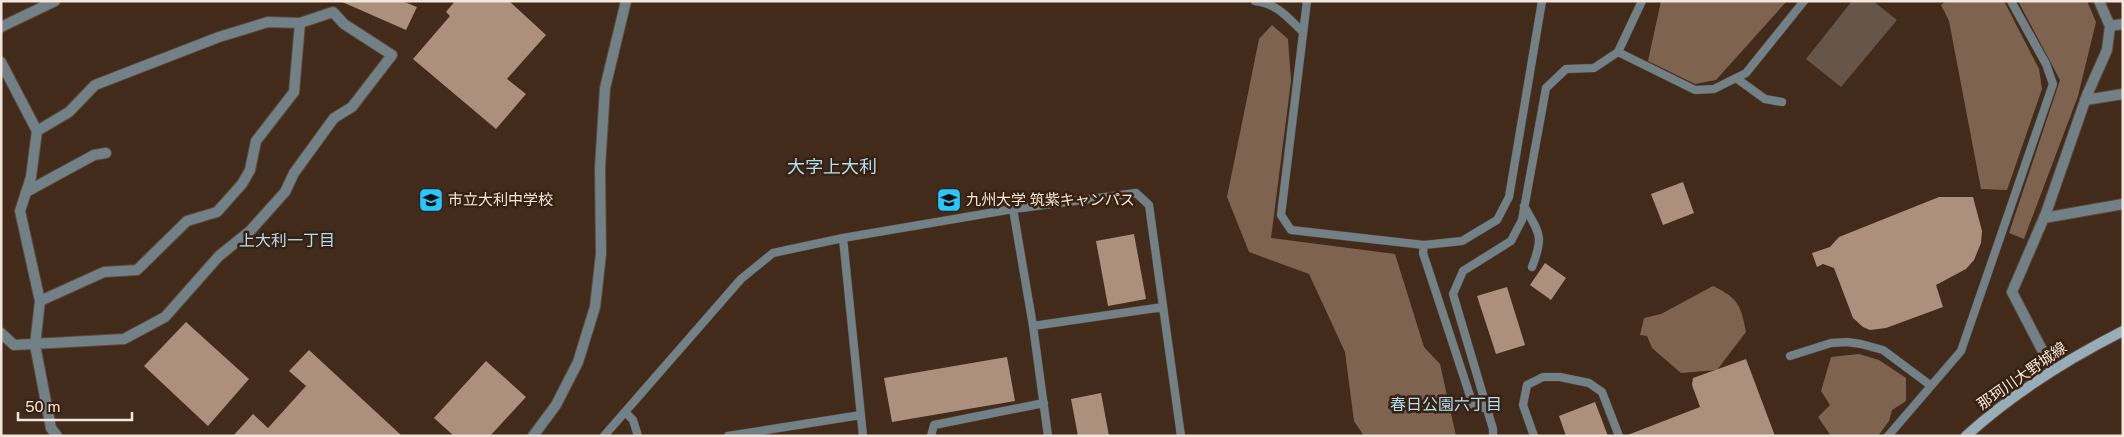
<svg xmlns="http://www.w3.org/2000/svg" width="2124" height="437" font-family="'Public Sans','Noto Sans JP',sans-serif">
	<rect width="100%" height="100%" fill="#422b1b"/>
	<path fill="#675549" d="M1852,1h21l24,19 -56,67 -35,-28z"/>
	<path fill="#7e6350" d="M1661,1h126l-71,79 -21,4 -47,-23z
		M1946,1h58l35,68 3,20 -35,101 -26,-1 -32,-168 -8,-16z
		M2018,1h69l9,21 -18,74 -54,143 -15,-6 51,-153z
		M1272,25l16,14 3,42 -20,157 124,16 29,93 16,17 16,72h-92l-10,-15 -9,-69 -36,-78 -60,-22 -22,-55 32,-158z
		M1713,286c25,12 28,19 33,46l-29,38 -36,3 -29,-25 -5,-12 -7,-1 4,-17 17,-4z
		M1859,354l20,6 27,18v23l-14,9 -3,11 -11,15h-47l-13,-19 12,-12 -9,-14 10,-34z"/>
	<path fill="#ac907d" d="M340,1h62l15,6 -11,23z
		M455,1h54l37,34 -39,44 19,15 -30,35 -83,-70 37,-43 -4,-4z
		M1683,182l11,31 -31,12 -12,-31z
		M1939,197h34l9,34 -1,12 -7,17 -8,9 -30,16 7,22 -57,21 -16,2 -7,-3 -10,-9 -19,-50 -11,-4 -6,3 -5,-14 18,-6 9,-10z
		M1134,234l12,65 -38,7 -12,-65z
		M1545,263l21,15 -15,22 -21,-15z
		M1507,287l18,58 -29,9 -19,-58z
		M186,322l63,57 -41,47 -64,-60z
		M309,350l93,86h-169l20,-22 15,14 38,-42 -17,-15z
		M1007,357l8,44 -123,21 -8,-44z
		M1746,359l29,77h-150l75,-29 -8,-22 1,-7z
		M486,361l40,36 -36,39h-36l-20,-18z
		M1101,393l8,43h-31l-7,-37z
		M1595,402l13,34h-42l-7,-20z"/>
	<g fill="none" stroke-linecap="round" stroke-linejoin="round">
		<defs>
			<path id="service" d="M1255,1c23,3 32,16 48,31
				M1307,1l-26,214 10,15 133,15 38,-4 35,-21 12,-23 33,-196
				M1642,1l-24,51 77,38 19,-1 32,-16 58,-72
				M1736,78l29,21 17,3
				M1524,206c16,28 20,30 8,61
				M1013,209l20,117 15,110
				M843,238l20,198
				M1424,245l-1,8 50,152 14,4
				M1033,326l130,-19
				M1790,356l41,-13 16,-1 14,2 22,6 47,35
				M625,412l8,8 5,16
				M604,436l137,-157 32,-26 70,-15 170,-29 123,-16 13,12 32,231
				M728,436l133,-21
				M931,436l3,-11 110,-22
				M1493,436v-7l-40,-135 10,-23 48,-30 11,-21 24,-132 20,-19 28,-1 24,-16
				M1534,436l-11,-31 4,-20 16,-8h17l29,6 13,9 17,44
				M1888,436l73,-85 92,-267 -7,-20 -35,-63"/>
			<path id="minor" d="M2110,26l13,-2
				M1,27l54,-26
				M1,62l36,69 -6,46 -11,34 20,90 -5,44 16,83 6,8
				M2085,100l38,-6
				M37,131l32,-19 26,-27 124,-48 49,-15 32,1 -6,69 -38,49 -6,29 -8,14 -25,28 -30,9 -50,49 -33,2 -64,29
				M26,192l68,-37 12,-2
				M2044,218l79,-14
				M1,333l13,12 110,-6 41,-22 54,-61 31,-25 35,-39 9,-19 40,-55 18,-11 40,-52 -48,-31 -11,-12 -33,11
				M2052,369l-40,-77 34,-79 41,-118 20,-45 3,-24 -11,-25"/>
			<path id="tertiary" d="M533,436l23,-31 22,-43 17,-55 6,-53 -1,-86 5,-80 21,-87"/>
			<path id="secondary" d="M1966,436c47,-43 100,-76 157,-105"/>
		</defs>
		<use href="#service" stroke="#5f493a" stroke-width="9"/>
		<use href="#minor" stroke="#5f493a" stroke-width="12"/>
		<use href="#tertiary" stroke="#5f493a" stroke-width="12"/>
		<use href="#secondary" stroke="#5f493a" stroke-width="12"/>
		<use href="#service" stroke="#728187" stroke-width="8"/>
		<use href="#minor" stroke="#728187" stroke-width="10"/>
		<use href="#tertiary" stroke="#728187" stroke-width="10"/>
		<use href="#secondary" stroke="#97adb8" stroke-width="10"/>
	</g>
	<defs>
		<symbol id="school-square" viewBox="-11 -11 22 22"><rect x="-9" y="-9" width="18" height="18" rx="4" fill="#27c8ff" stroke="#382111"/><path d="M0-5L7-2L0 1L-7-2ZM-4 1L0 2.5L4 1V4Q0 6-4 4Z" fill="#111"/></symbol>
		<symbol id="university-square" viewBox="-11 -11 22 22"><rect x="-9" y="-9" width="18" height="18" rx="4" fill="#27c8ff" stroke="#382111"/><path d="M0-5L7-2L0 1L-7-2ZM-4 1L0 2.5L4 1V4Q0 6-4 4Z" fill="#111"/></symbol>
	</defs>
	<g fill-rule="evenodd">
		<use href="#school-square" x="417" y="186" width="28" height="28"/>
		<use href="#university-square" x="935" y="186" width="28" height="28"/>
	</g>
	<g text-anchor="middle" stroke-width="5" stroke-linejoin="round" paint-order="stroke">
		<g font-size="15" fill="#f5e6dc" stroke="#382111" text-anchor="start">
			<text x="448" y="205">市立大利中学校</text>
			<text x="966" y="205">九州大学 筑紫キャンパス</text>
		</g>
		<g font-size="15" fill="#f5e6dc" stroke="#382111">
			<text transform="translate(2022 376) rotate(-35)" y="5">那珂川大野城線</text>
		</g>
		<g font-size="16" fill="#aedff6" stroke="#382111">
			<text x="287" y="246">上大利一丁目</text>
			<text x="1446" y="410">春日公園六丁目</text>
		</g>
		<g font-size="18" fill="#aedff6" stroke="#382111">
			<text x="832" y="173">大字上大利</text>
		</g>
	</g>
	<rect width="2124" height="437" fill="none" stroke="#f5e6dc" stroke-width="5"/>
	<path d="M18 412v8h114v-8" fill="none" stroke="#f5e6dc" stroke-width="2.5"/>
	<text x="25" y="412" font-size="15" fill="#f5e6dc" stroke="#382111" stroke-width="4" paint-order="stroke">50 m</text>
</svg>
